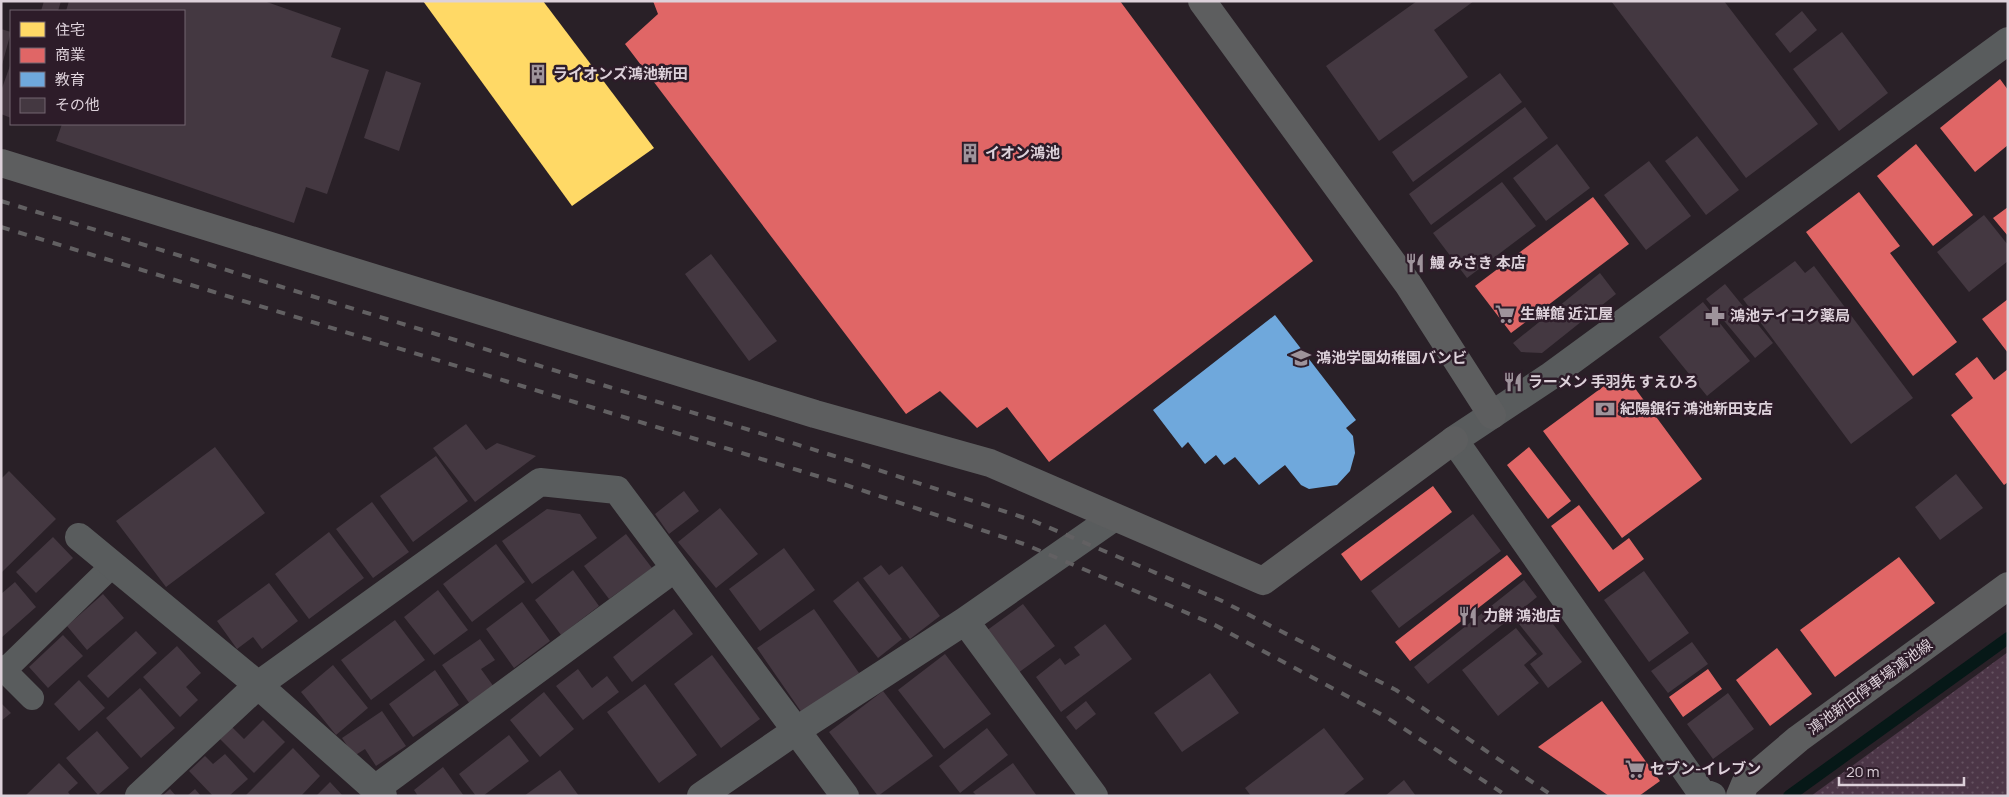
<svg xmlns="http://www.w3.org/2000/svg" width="2009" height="797" font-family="Manrope,'Noto Sans JP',sans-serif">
	<defs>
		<pattern id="park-dots" width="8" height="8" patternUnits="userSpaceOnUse" patternTransform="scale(1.25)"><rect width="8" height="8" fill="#4c3647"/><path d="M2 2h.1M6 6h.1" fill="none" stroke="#655261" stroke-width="1.8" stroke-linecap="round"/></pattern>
	</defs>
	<rect width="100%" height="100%" fill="#292027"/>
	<path fill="url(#park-dots)" d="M2008,652v144h-197z"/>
	<path fill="#ffd966" d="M423,1h120l111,147 -82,58z"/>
	<path fill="#e06666" d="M653,1h467l193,260 -264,201 -42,-55 -30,21 -37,-37 -34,23 -281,-370 33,-30z
		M2000,79l8,11v55l-33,27 -35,-44z
		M1916,144l57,71 -40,31 -56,-70z
		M1859,192l41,54 -10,7 67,89 -44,34 -107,-144z
		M1593,197l36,47 -118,89 -36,-47z
		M2008,207v29l-15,-18z
		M2008,299v54l-26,-34z
		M1977,357l17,23 14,-11v113l-4,3 -53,-70 22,-17 -18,-24z
		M1623,372l79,107 -80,59 -79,-107z
		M1529,447l42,54 -23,18 -41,-54z
		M1433,486l19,26 -91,69 -20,-27z
		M1579,505l34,45 16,-12 15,21 -45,33 -48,-66z
		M1507,555l15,19 -112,87 -15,-19z
		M1899,557l36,46 -100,74 -35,-47z
		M1777,648l35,46 -42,32 -34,-46z
		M1708,669l14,20 -39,28 -14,-20z
		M1602,701l58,80 -21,15h-30l-71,-49z"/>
	<path fill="#6fa8dc" d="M1275,315l81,105 -10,8 7,8 2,17 -5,18 -13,14 -28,4 -8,-4 -16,-20 -26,20 -24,-28 -11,8 -8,-10 -11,9 -17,-22 -6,6 -29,-38z"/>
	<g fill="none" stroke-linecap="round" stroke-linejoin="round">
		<path stroke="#061817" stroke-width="12" d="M1789,796l219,-158"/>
	</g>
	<path fill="#443841" d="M44,1h17l-3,10h-17z
		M69,1h195l77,27 -10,29 38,13 -42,124 -21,-7 -12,36 -238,-82 6,-17h122v-113h-118z
		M1417,1h57l-40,29 34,47 -89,64 -53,-75z
		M1611,1h113l94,123 -72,54z
		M1802,11l15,19 -27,23 -15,-19z
		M1,29l10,3 -9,33 -1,-1z
		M1842,32l46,61 -49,38 -46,-62z
		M11,63v55l-10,-4v-23z
		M386,71l35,12 -22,68 -35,-13z
		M1500,73l22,29 -109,80 -21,-30z
		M1525,107l23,31 -117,87 -22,-31z
		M1697,136l42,54 -33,25 -41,-54z
		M1557,144l33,44 -44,33 -33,-43z
		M1649,161l42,55 -45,34 -42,-55z
		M1502,182l34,44 -69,52 -34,-45z
		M1984,215l24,30v16l-39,31 -32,-40z
		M711,254l66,87 -28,20 -64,-87z
		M1795,261l10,12 9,-7 99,132 -62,46 -108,-145z
		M1600,273l16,21 -74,59 -21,-1 -8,-9z
		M1725,284l48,59 -18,15 -49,-59z
		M1703,302l47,59 -43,35 -48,-59z
		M466,424l20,26 11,-7 39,13 -61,46 -42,-54z
		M215,447l50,66 -99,74 -50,-66z
		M436,456l32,45 -55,41 -33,-46z
		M9,471l47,48 -55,54v-94z
		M1956,474l27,34 -43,32 -25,-33z
		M684,491l15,20 -30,23 -14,-20z
		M372,502l37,50 -36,26 -37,-49z
		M720,508l38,46 -42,34 -38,-46z
		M547,509l33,5 17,24 -65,46 -30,-43z
		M1473,514l28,37 -102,77 -28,-37z
		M329,532l35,46 -55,41 -34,-45z
		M626,534l26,34 -43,31 -25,-33z
		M53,537l20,21 -37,35 -20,-21z
		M496,544l29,38 -53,40 -29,-38z
		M784,548l31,42 -55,41 -31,-42z
		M881,565l8,10 13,-9 38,50 -30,23 -47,-61z
		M573,570l26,36 -38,29 -26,-35z
		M1644,571l45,62 -40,29 -45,-62z
		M1524,580l13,17 -109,87 -14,-17z
		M858,581l44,58 -24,19 -45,-57z
		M15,582l21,25 -35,31v-44z
		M269,583l29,38 -36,28 -9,-12 -16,12 -20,-28z
		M438,590l30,40 -34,25 -30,-38z
		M103,594l21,24 -37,32 -20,-24z
		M522,602l28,39 -36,27 -28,-39z
		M1023,604l32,42 -37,27 -32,-42z
		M1540,607l42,55 -34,26 -18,-24 13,-10 -24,-30z
		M674,609l19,25 -61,48 -19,-25z
		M814,609l45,64 -57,40 -45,-65z
		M395,620l30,40 -54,40 -30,-40z
		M1105,624l27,35 -71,53 -25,-35 24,-19 5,7 15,-10 -6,-8z
		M1516,628l21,26 -13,11 15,18 -41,33 -36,-46z
		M136,631l21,22 -49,45 -21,-22z
		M63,635l20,21 -35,32 -19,-21z
		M480,639l15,21 -14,9 13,18 -24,17 -28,-39z
		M1692,642l16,22 -40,29 -17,-22z
		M177,646l24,27 -15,14 12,13 -18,17 -37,-40z
		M945,654l46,60 -47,35 -46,-59z
		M712,655l48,64 -39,29 -47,-64z
		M333,665l35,43 -32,27 -35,-43z
		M578,669l14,19 15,-12 12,16 -36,28 -27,-34z
		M435,670l24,35 -46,32 -24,-33z
		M1210,673l29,40 -57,39 -28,-39z
		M79,680l26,28 -26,23 -25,-27z
		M645,684l52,71 -38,28 -52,-71z
		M140,688l35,40 -34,30 -35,-40z
		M883,691l50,65 -55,40 -49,-64z
		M544,692l30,37 -34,28 -30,-37z
		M1728,693l26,36 -41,30 -26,-35z
		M1086,701l10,13 -20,16 -10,-13z
		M1,703l10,10 -10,8z
		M382,711l24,35 -30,20 -11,-17 -11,7 -12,-18z
		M263,720l22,22 -31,31 -34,-34 12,-12 12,12z
		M987,728l21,27 -48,38 -21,-27z
		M1324,728l40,51 -22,17h-91l-6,-8z
		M97,731l32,37 -31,27 -32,-37z
		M509,735l20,26 -46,35h-7l-17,-22z
		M293,748l27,28 -19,20h-56z
		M225,754l23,25 -19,17h-16l-24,-25 16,-15 8,8z
		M59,763l19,20 -10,9 3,4h-46z
		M1013,763l24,33h-60l-4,-4z
		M443,767l21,29h-46l-4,-6z
		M560,770l19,26h-55z
		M1404,780l12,16h-31z
		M330,782l13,14h-27z
		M170,789l6,7h-14z
		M195,789l6,7h-14z"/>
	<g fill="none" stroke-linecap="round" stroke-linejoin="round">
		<path stroke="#595c5d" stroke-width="24" d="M1,667l31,31
			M5,670l108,-105"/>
		<path stroke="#595c5d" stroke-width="28" d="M79,537l179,148 125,111
			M965,621l129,175
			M375,789l300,-221
			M139,796l119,-111 282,-203 77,8 228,306
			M701,796l96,-66 168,-109 148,-103
			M1712,796l-11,-4 -247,-352 95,-63 459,-336"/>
		<path stroke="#5d5e5f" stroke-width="28" d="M1202,1l206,283 84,131
			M1,163l814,251 175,49 273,118 191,-141
			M1740,796l5,-12 53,-45 210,-153"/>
		<path stroke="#626062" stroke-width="4" stroke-dasharray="9 9" stroke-linecap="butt" d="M1,201l850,260 180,59 189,80 176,90 157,106
			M1,227l839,256 184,61 187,79 175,94 121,79"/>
	</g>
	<defs>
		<symbol id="building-bare" viewBox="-9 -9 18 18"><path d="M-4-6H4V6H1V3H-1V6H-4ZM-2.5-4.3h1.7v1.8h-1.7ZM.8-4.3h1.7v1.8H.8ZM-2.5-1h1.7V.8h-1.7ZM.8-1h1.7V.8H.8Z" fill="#9e939b" stroke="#2d1c29" stroke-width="2.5" paint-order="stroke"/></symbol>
		<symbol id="restaurant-bare" viewBox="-9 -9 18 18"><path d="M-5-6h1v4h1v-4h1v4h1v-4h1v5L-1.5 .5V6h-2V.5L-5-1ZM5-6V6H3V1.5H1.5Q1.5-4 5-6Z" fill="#9e939b" stroke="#2d1c29" stroke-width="2.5" paint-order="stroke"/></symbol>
		<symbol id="supermarket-bare" viewBox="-9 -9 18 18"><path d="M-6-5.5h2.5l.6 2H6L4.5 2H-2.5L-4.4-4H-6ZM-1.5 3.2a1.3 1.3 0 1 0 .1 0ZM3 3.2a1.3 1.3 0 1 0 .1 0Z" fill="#9e939b" stroke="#2d1c29" stroke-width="2.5" paint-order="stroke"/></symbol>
		<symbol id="pharmacy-bare" viewBox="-9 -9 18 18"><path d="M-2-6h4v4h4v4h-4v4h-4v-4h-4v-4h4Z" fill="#9e939b" stroke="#2d1c29" stroke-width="2.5" paint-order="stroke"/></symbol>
		<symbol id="school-bare" viewBox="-9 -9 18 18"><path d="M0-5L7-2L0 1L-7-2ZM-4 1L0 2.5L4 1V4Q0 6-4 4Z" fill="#9e939b" stroke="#2d1c29" stroke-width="2.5" paint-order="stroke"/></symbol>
		<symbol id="bank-bare" viewBox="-9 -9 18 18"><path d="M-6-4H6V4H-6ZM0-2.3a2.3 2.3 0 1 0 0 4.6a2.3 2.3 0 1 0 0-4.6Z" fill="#9e939b" stroke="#2d1c29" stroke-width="2.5" paint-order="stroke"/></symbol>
	</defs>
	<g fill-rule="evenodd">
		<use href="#building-bare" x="524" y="60" width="28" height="28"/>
		<use href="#building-bare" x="956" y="139" width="28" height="28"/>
		<use href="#restaurant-bare" x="1401" y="249" width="28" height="28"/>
		<use href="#supermarket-bare" x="1491" y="300" width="28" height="28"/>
		<use href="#pharmacy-bare" x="1701" y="302" width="28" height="28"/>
		<use href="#school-bare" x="1287" y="344" width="28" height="28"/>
		<use href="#restaurant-bare" x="1499" y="368" width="28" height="28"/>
		<use href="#bank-bare" x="1591" y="395" width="28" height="28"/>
		<use href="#restaurant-bare" x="1454" y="602" width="28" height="28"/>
		<use href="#supermarket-bare" x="1621" y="755" width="28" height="28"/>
	</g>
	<g text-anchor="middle" stroke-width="5" stroke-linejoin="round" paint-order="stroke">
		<g font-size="15" font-weight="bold" fill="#ddd1da" stroke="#2d1c29" text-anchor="start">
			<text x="553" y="79">ライオンズ鴻池新田</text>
			<text x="985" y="158">イオン鴻池</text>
			<text x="1430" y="268">鰻 みさき 本店</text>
			<text x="1520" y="319">生鮮館 近江屋</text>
			<text x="1730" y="321">鴻池テイコク薬局</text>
			<text x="1316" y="363">鴻池学園幼稚園バンビ</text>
			<text x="1528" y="387">ラーメン 手羽先 すえひろ</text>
			<text x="1620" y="414">紀陽銀行 鴻池新田支店</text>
			<text x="1483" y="621">力餅 鴻池店</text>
			<text x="1650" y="774">セブン-イレブン</text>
		</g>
		<g font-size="15" fill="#ddd1da" stroke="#2d1c29">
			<text transform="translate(1870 687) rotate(-36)" y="5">鴻池新田停車場鴻池線</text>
		</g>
	</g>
	<rect width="2009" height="797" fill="none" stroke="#ddd1da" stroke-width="5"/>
	<rect x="10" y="10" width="175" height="115" fill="#2d1c29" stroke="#736470"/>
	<rect x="20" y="22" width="25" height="15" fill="#ffd966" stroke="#736470"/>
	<text x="55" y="35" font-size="15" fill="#ddd1da">住宅</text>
	<rect x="20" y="48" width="25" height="15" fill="#e06666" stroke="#736470"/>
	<text x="55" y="60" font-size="15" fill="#ddd1da">商業</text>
	<rect x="20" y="72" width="25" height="15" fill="#6fa8dc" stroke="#736470"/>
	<text x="55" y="85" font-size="15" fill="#ddd1da">教育</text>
	<rect x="20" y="98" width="25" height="15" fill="#443841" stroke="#736470"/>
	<text x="55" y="110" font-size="15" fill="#ddd1da">その他</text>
	<path d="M1839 777v8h125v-8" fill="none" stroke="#ddd1da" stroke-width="2.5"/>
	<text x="1846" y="777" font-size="15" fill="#ddd1da" stroke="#2d1c29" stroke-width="4" paint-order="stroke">20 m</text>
</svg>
